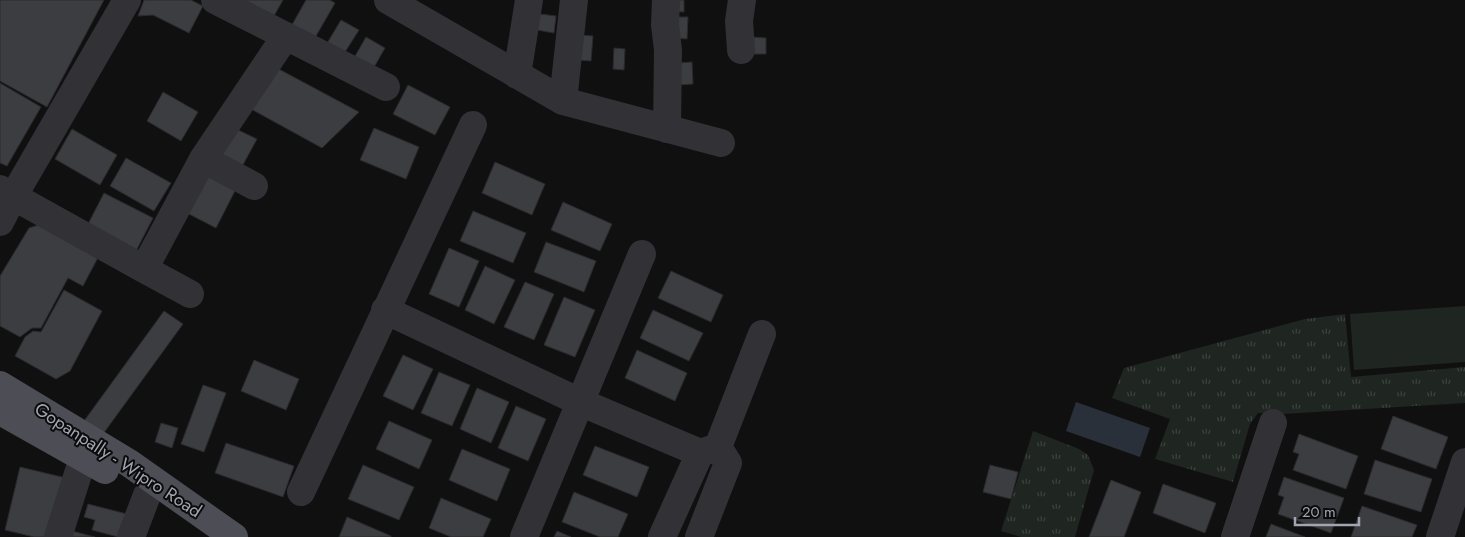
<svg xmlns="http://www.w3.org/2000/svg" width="1465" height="537" font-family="Jost,sans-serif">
	<defs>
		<pattern id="grass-tufts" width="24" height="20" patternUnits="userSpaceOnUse" patternTransform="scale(1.25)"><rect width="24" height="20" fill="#1f2520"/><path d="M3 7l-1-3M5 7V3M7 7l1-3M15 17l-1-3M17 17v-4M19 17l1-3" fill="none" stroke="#3c423e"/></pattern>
	</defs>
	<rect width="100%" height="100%" fill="#101011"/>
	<path fill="url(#grass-tufts)" d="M1345,314l6,63 114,-10v36l-183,11 -24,-1 -8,11 -17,58 -78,-23 15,-40 -58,-21 12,-30 181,-49z
		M1033,431l46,18 9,6 6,15 -19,67h-54l-20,-6z"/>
	<path fill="#1f2520" d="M1465,306v56l-111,8 -4,-56z"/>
	<path fill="#2a3039" d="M1076,402l74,26 -10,29 -74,-26z"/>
	<path fill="#3c3d41" stroke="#2a2a2d" d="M0,0h104l-57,107 -47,-26z
		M144,0h47l12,6 -14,27 -36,-18 -15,1z
		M228,0h55l-13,23z
		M306,0h24l5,3 -23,40 -23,-13z
		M669,0h15v12l-15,-1z
		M540,14l16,2 -2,17 -17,-3z
		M675,17h13l-1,22 -12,-1z
		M341,20l18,10 -19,30 -17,-10z
		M580,35l13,1 -2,25 -13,-1z
		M366,37l19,11 -16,28 -19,-11z
		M752,37l14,1v16h-14z
		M614,48l11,1 -1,21 -11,-1z
		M692,62l1,22 -14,1 -1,-22z
		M275,67l84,45 -37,36 -71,-39z
		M0,83l41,24 -34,59 -7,-3z
		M408,85l42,22 -15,28 -42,-21z
		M163,92l35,20 -17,29 -34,-20z
		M234,128l23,11 -19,35 -22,-12z
		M374,128l45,19 -13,32 -46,-19z
		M72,129l45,26 -17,30 -45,-26z
		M126,158l45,25 -17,28 -44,-25z
		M495,162l50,22 -13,31 -50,-22z
		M209,171l29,14 -22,43 -29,-15z
		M104,193l49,25 -17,33 -49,-25z
		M563,202l49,22 -12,27 -49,-21z
		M473,211l53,22 -13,30 -53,-22z
		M48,222l54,28 -19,36 -15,-8 -27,50h-9l-12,9 -20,-11v-50l29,-48z
		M546,242l50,19 -12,31 -50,-20z
		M449,248l30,13 -20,46 -30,-13z
		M485,266l30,14 -21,44 -29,-14z
		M671,271l52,24 -12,27 -53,-24z
		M525,282l29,12 -20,46 -30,-13z
		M64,290l38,21 -32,60 -14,8 -41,-23 10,-19 8,-6 8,1z
		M564,297l31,13 -20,47 -31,-12z
		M653,310l50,23 -14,28 -49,-23z
		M164,311l19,13 -80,110 -19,-13z
		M637,350l50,23 -12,28 -50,-23z
		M403,355l30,14 -20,41 -30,-14z
		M254,360l45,19 -13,31 -45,-19z
		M439,372l31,13 -18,41 -31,-13z
		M203,385l23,8 -22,59 -23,-8z
		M477,388l32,14 -18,41 -31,-14z
		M516,406l30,13 -18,42 -30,-13z
		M1393,416l55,21 -12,32 -55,-20z
		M389,421l43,19 -13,29 -43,-20z
		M161,423l17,5 -6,20 -17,-6z
		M1299,434l59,22 -12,33 -53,-19 6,-16 -6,-2z
		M226,443l68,23 -11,31 -68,-24z
		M595,446l54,21 -12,30 -54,-22z
		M462,449l48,20 -13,32 -48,-21z
		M1375,460l57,19 -11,33 -57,-18z
		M363,465l51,22 -15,33 -51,-21z
		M990,465l28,7 -7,27 -28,-7z
		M20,467l46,11 -14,59h-18l-29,-7z
		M1284,477l60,21 -13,35 -53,-19 6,-17 -6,-2z
		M1111,480l30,12 -17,45h-35z
		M1163,484l53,19 -11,30 -52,-20z
		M574,492l54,22 -10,23h-18l-38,-15z
		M441,498l50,21 -8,18h-32l-22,-9z
		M88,504l39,10 -9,23 -26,-7 3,-10 -11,-3z
		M1362,506l55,19 -5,12h-61z
		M347,517l44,19v1h-52z
		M1271,524l34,13h-39z
		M72,531l23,6h-25z
		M557,531l14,6h-17z"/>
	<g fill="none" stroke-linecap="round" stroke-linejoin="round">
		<path stroke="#313136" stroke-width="28" d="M215,0l171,87
			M388,0l175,101 158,42
			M666,0l-1,25 3,25 -1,79
			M741,50l-2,-29 3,-21
			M517,75l12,-75
			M563,101l11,-101
			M203,159l51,27
			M0,189l144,80 59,-110 82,-122
			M0,222l13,-25 114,-197
			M144,269l46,25
			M385,310l195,92 120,51 18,-6 10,16 -29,74
			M718,447l44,-113
			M301,492l172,-367
			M58,537l25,-79
			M131,537l16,-42
			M524,537l118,-283
			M662,537l38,-84
			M1235,537l38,-114
			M1440,537l25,-75"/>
		<path stroke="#4d4e55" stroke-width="28" d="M0,385l129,78 105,74
			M0,411l105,59"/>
	</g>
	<g text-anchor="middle" stroke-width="4" stroke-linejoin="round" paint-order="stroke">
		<g font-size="18" fill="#a2a4b1" stroke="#0b0b0c">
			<text transform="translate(118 460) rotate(33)" y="6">Gopanpally - Wipro Road</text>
		</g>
	</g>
	<path d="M1295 517v8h64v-8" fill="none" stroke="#a2a4b1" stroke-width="2.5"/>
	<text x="1302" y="517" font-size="15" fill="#a2a4b1" stroke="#0b0b0c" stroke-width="4" paint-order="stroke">20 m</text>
</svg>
